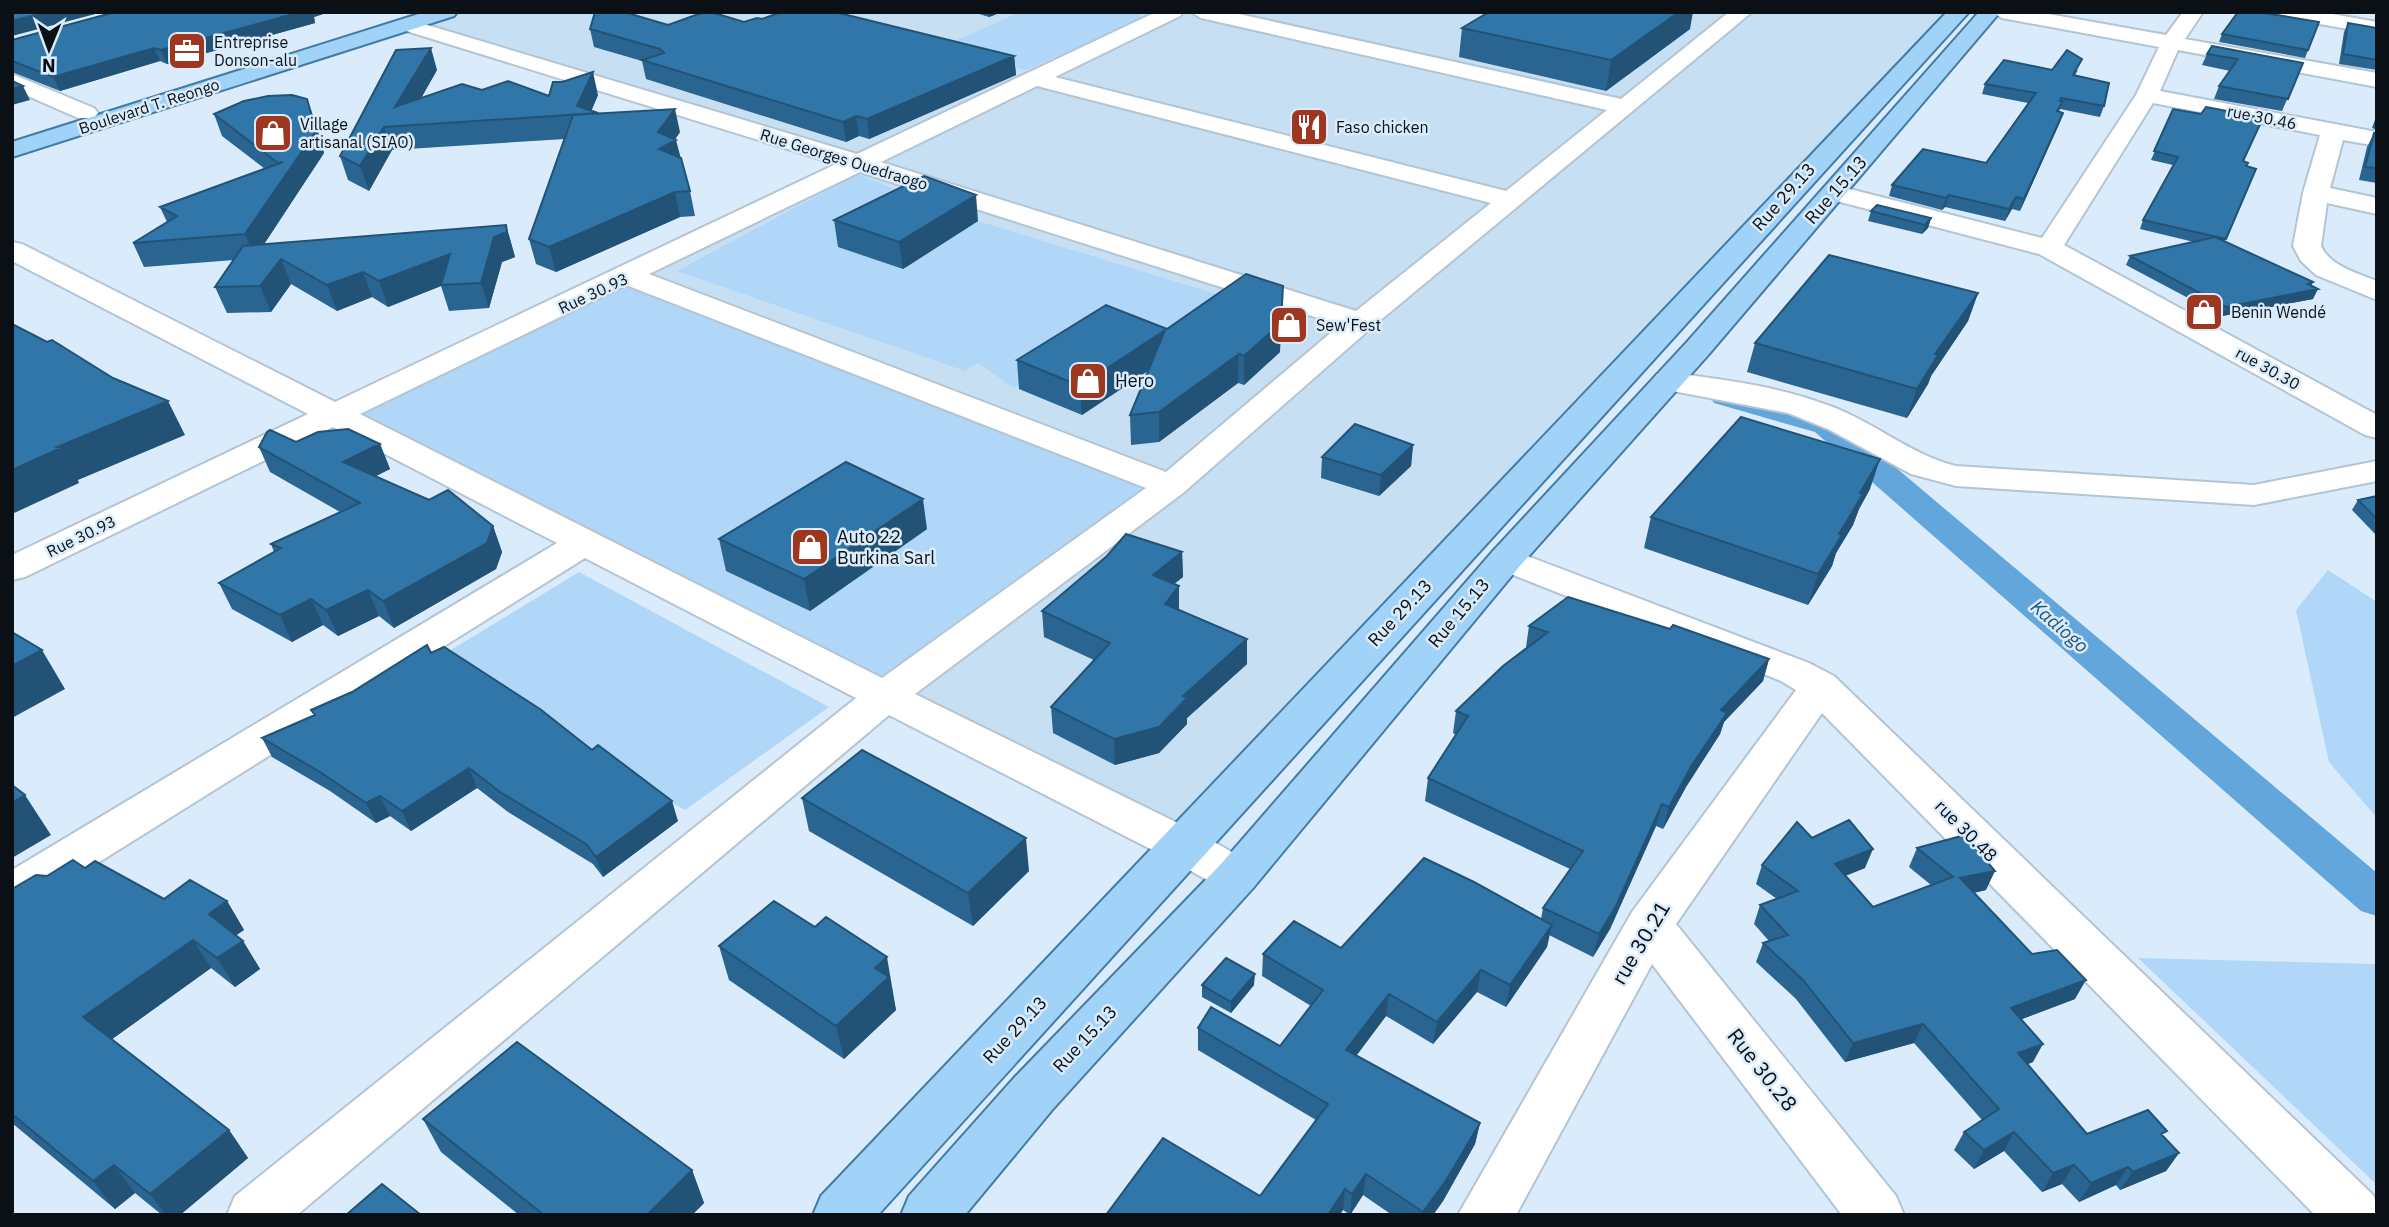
<svg xmlns="http://www.w3.org/2000/svg" width="2389" height="1227" font-family="'IBM Plex Sans',sans-serif">
	<rect width="100%" height="100%" fill="#daecfb"/>
	<path fill="#c7dff3" d="M447,12h1512l-775,834 -840,-435 514,-248 -451,-138z"/>
	<path fill="#b0d7f7" d="M1020,12h118l2,8 -114,50 -87,-22z
		M857,174l70,28 -24,67 75,-48 258,79 -69,57 -69,-27 -84,58 -36,-25 -13,8 -288,-100z
		M633,278l533,206 -281,200 -541,-273z
		M2328,570l49,32v216l-48,-56 -33,-152z
		M579,572l250,135 -144,103 -116,-64 -136,-85z
		M2138,958l239,6v221z"/>
	<g fill="none" stroke-linecap="round" stroke-linejoin="round">
		<path fill="#62a6dc" fill-rule="evenodd" d="M1725,388l112,30 540,455v43l-16,-5 -546,-479 -101,-29 -4,-6 4,-6z"/>
		<defs>
			<path id="minor" d="M1156,12h27l-3,4 -125,61 451,114 101,-81 -406,-92 -10,-6h39l391,87 108,-87h23l-381,316 -188,165 -268,201 285,140 53,30 7,12 -7,12 -16,6 -16,-6 -53,-30 -279,-143 -592,500h-70l8,-19 621,-498 -271,-140 -556,348 -17,5v-41l545,-327 -224,-116 -308,150 -13,3v-25l296,-141 -296,-153v-19l10,2 313,158 501,-238 -436,-135 -3,-4 3,-4h14l443,133zM1037,86l454,117 -135,108 -475,-149zM860,172l480,153 -174,147 -517,-198zM626,285l520,203 -264,190 -522,-264z
				M1992,12h45l129,23 17,-23h20l-18,27 192,34v14l-199,-37 -18,41 217,41v14l-34,-6 -13,48 47,10v16l-50,-11 -6,43c9,20 36,27 56,35v19l-61,-25 -15,-14 -8,-15 10,-53 17,-58 -167,-32 -89,142 313,170v23l-12,-3 -326,-181 -214,-56 -4,-5 4,-5 9,-3 208,53 94,-143 23,-48 -157,-29z
				M2274,12h47l56,10v12l-93,-16z
				M12,74l82,34 4,5 -4,5h-16l-66,-29z
				M1668,372c55,8 111,14 162,34 44,16 81,49 126,60l298,19 123,-24v20l-123,24 -298,-19 -45,-12 -83,-45 -40,-16 -131,-25 -5,-7 5,-7z
				M1506,548l303,115 25,13 540,520 3,19h-62l-493,-502 -146,211 220,272 8,19h-62l-190,-251 -136,251h-58l174,-303 164,-222 -15,-9 -288,-114 -5,-8 5,-8z"/>
			<path id="major" d="M425,12h32l-3,4 -442,141v-15z
				M1947,12h22l-1091,1203h-65l8,-19z
				M1979,12h21l-291,342 -190,213 -266,321 -201,222 -87,105h-64l8,-19 105,-118 207,-214 272,-313 194,-209z"/>
		</defs>
		<use href="#minor" stroke="#b3c4d3" stroke-width="4"/>
		<use href="#major" stroke="#437ba6" stroke-width="4"/>
		<use href="#minor" fill="#fff" fill-rule="evenodd"/>
		<use href="#major" fill="#a1d2f8" fill-rule="evenodd"/>
	</g>
	<path fill="#2a6591" d="M115,12h214l-15,5 1,6 -148,41 -7,-3 -100,30 -48,-19v-32z
		M973,12h29l-13,5z
		M762,19l252,37 2,19 -147,64 -10,-3 -13,6 -200,-63 -4,-18 -48,-14 -4,-18 78,-4 76,-3z
		M2319,22l-14,36 -86,-16 3,-8z
		M2348,23l29,5v42l-38,-6 5,-32z
		M1462,28l228,1 -84,62 -147,-34z
		M2207,54l96,9 -21,48 -68,-12 5,-13 11,-15 -28,-6z
		M437,70l-16,28 61,-8 67,6 49,-1 -7,16 89,21 -5,7 15,52 5,25 -15,1 -124,55 -20,-8 -7,-25 36,-100 -173,11 -23,41 -21,-11 -8,-24z
		M2078,70l-3,5 29,31 -4,11 -40,-8 -1,3 4,1 -4,11 -39,87 -8,-2 -7,12 -60,-14 -3,3 -53,-14 3,-11 94,-22 42,-60 -46,-9 3,-10z
		M2173,109l70,53 4,5 9,2 -32,73 87,44 2,13 -91,17 -96,-51 4,-9 64,-14 -54,-13 3,-9 30,-55 -22,-5z
		M214,114l101,7 9,32 -60,91 242,-19 9,32 -13,5 -13,46 -40,3 -8,-25 -53,21 -16,-10 -35,14 -46,-27 -20,28 -44,1 -12,-26 19,-27 -90,7 -11,-24 34,-21 -7,-15 105,-38 -43,-33z
		M2377,114v16l-5,-2z
		M2374,133l3,1v49l-18,-3 8,-33z
		M1871,211l60,7 -3,10 -6,6 -54,-13z
		M834,220l144,1 -75,48 -65,-22z
		M1978,293l-10,28 -37,55 -3,8 -21,34 -160,-46 8,-29z
		M1167,329l113,23 -36,33 -6,-2 -79,59 -28,3 -1,-30 19,-45 -67,45 -63,-26 -2,-29z
		M296,442l84,2 10,25 -15,7 118,50 9,26 -6,17 -102,59 -15,-12 -41,20 -15,-11 -31,17 -60,-33 -13,-26 55,-31 -3,-8 69,-32 -70,-40 -11,-25z
		M1413,445l-2,21 -32,30 -58,-18 1,-21z
		M1870,489l-11,20 -6,16 -17,28 -4,13 -24,39 -164,-57 7,-31z
		M2377,496v40l-25,-26 6,-10z
		M927,529l-117,82 -84,-40 -7,-32z
		M1182,552l1,25 -9,7 5,2v24l68,29v25l-60,54v6l-28,29 -44,12 -62,-32 -2,-26 43,-47 -50,-23 -2,-26z
		M1529,626l240,33 -6,22 -39,41 -4,12 -34,53 -23,42 -7,-3 -46,103 -17,28 -44,-22 -2,12 -41,60 -29,-15 -44,52 -47,-28 -30,40 124,67 -5,21 -32,57 -10,14h-41l-29,-20 -13,20 -7,-5 -83,-14 56,-76 -118,-70v-22l82,18 31,-40 -49,-30 1,-22 78,-6 200,-29 2,-11 27,-39 -145,-68 3,-23 28,-43 -3,-2 3,-22 71,-63 -1,-1z
		M431,653l247,168 -75,56 -10,-13 -85,-52 -31,-24 -66,43 -21,-15 -14,7 -46,-32 -58,-34 -10,-19 52,-23 -3,-5 41,-18z
		M802,798l227,73 -56,55 -164,-95z
		M1812,838l53,30 -20,8 28,31 58,-22 -22,-18 8,-19 69,42 -12,3 101,106 -53,20 11,43 -5,2 59,70 76,2 16,17 -13,18 -46,19 -4,-5 -37,17 -17,-18 -20,8 -38,-41 -30,18 -20,-19 10,-18 18,-12 -68,-77 -69,19 -49,-63 -40,-37 7,-19 6,-2 -15,-17 6,-19 17,-6 -21,-15 6,-19z
		M85,868l79,31 63,2 17,29 -8,5 7,6 17,28 -25,18 -24,-19 -99,71 117,91 19,28 -68,57h-18l-27,-22 -20,16 -103,-86v-234l35,-13z
		M815,927l78,63 -1,1 4,19 -52,49 -115,-79 -10,-34z
		M1202,985h52l-23,28 -29,-16z
		M423,1119l269,51 12,33 -12,12h-173l-78,-63z"/>
	<path fill="#225376" d="M48,12h55l-91,24v-15z
		M301,12h28l-15,5 1,6 -148,41 -6,-14z
		M989,12h13l-13,5z
		M1679,12h14l-3,17 -84,62 5,-31z
		M154,48l6,13 -100,30 -7,-14z
		M431,48l6,22 -31,55 -11,-18z
		M1014,56l2,19 -147,64 -2,-20z
		M593,72l5,23 -8,19 -13,-8z
		M23,86l7,14 -18,5v-16z
		M307,99l8,22 9,32 -69,105 -10,-24 71,-103z
		M675,109l5,23 -6,9 2,-1 6,23 -23,-14 -1,-17z
		M2063,113l-4,11 -39,87 4,-12z
		M856,116l3,20 -13,6 -3,-20z
		M384,127l8,23 -23,41 -9,-25z
		M675,192l5,25 -124,55 -7,-25z
		M976,195l2,26 -75,48 -4,-27z
		M1949,195l-4,12 -3,3 4,-12z
		M2016,197l-4,12 -7,12 4,-12z
		M1931,218l-3,10 -6,6 3,-9z
		M506,225l9,32 -13,5 -13,46 -8,-25 13,-46z
		M450,254l-9,32 -53,21 -9,-26z
		M281,259l10,25 -20,28 -11,-26z
		M363,272l9,25 -35,14 -10,-26z
		M2313,282l-4,9 9,-2 -5,10 -91,17 4,-9z
		M1283,286l-3,66 -36,33v-29z
		M1978,293l-10,28 -37,55 -3,8 -21,34 10,-29 18,-35z
		M1165,330l1,29 -84,56 -2,-29z
		M1239,354l-1,29 -79,59v-30z
		M168,401l17,34 -107,45 1,3 -67,31v-44l45,-23z
		M380,444l10,25 -37,19 -10,-26z
		M1413,445l-2,21 -32,30 2,-21z
		M1880,459l-10,30 -11,20 -6,16 -17,28 -4,13 -24,39 10,-31 42,-81z
		M923,499l4,30 -117,82 -6,-32z
		M493,526l9,26 -6,17 -102,59 -11,-27z
		M1182,552l1,25 -30,23v-25z
		M1179,586v25l-14,-7z
		M368,590l11,26 -41,20 -12,-26z
		M311,599l12,26 -31,17 -12,-27z
		M1247,639v25l-60,54v6l-28,29 -44,12 -1,-26 69,-43z
		M42,650l23,39 -53,29v-52z
		M1769,659l-6,22 -39,41 -4,12 -34,53 -23,42 6,-22 52,-97z
		M469,768l8,20 -66,43 -9,-20z
		M25,795l26,40 -39,23v-55z
		M380,796l10,20 -14,7 -10,-20z
		M672,801l6,20 -75,56 -7,-20z
		M1662,804l-6,22 -46,103 -17,28 6,-23z
		M1026,838l3,33 -56,55 -5,-33z
		M1873,849l-8,19 -38,15 8,-19z
		M1995,871l-9,19 -35,7 9,-19z
		M227,901l17,29 -18,12 -17,-28z
		M1552,925l-5,22 -41,60 4,-22z
		M193,940l18,28 -107,77 -21,-28z
		M243,941l17,28 -25,18 -18,-29z
		M887,957l9,53 -52,49 -8,-33 39,-58z
		M1481,970l-4,22 -44,52 4,-22z
		M1255,974l-1,11 -23,28v-11z
		M2086,980l-11,19 -74,28 10,-19z
		M1389,994l-3,22 -42,56 2,-22z
		M1923,1024l-9,19 -69,19 8,-19z
		M2043,1044l-10,18 -26,10 11,-19z
		M1480,1123l-5,21 -32,57 -10,14h-10v-3z
		M229,1130l19,28 -68,57h-14l-16,-21z
		M2014,1132l-10,19 -30,18 10,-19z
		M2179,1153l-13,18 -46,19 13,-18z
		M114,1165l21,28 -20,16 -22,-28z
		M2074,1165l-12,19 -20,8 11,-19z
		M2128,1167l-12,18 -37,17 12,-19z
		M692,1170l12,33 -12,12h-45z
		M1366,1174l-3,21 -13,20 2,-21z
		M1345,1189l-2,21 -3,5h-12z"/>
	<path fill="#3176a9" stroke="#225376" stroke-width="2" d="M12,12h36l-36,9z
		M115,12h186l-140,38 -7,-2 -101,29 -41,-16v-21z
		M595,12h29l44,13 36,-13h7l33,10 13,-4 5,1 19,-7h54l179,44 -147,63 -11,-3 -13,6 -201,-62 22,-7 -4,-4 -70,-20z
		M1489,12h190l-68,48 -149,-32z
		M2238,12h21l60,10 -11,28 -86,-16z
		M2348,23l29,5v32l-34,-6z
		M2212,46l91,17 -15,36 -69,-13 19,-27 -31,-5z
		M431,48l-36,59 67,-23 20,6 26,-9 41,15 4,-14h9l31,-10 -16,34 21,7 -214,14 -24,39 -20,-10 56,-106z
		M2067,50l15,9 -9,16 36,8 -5,23 -43,-8 -1,3h3l-6,10 6,2 -39,86 -8,-2 -7,12 -60,-14 -3,3 -54,-13 31,-36 63,14 50,-70 -51,-9 19,-24 48,10z
		M12,81l11,5 -11,3z
		M292,95l15,4 9,32 -71,103 -112,9 44,-27 -17,-9 123,-45 -5,1 -64,-49 30,-13 24,-5z
		M2206,107l57,11 -20,43 5,2 -2,3 10,3 -30,70 -83,-19 35,-63 -24,-6 19,-42 28,5z
		M675,109l-17,23 18,8 -17,9 22,9 9,33 -15,1 -126,55 -20,-8 44,-124z
		M2374,133l3,1v34l-12,-1z
		M924,176l52,19 -77,47 -65,-22z
		M1877,205l54,13 -6,7 -54,-14z
		M506,225l1,7 -13,5 -13,46 -40,2 9,-31 -71,27 -16,-9 -36,13 -46,-26 -21,27 -45,1 28,-41z
		M2215,237l98,45 -5,2 10,5 -92,18 -96,-51z
		M1829,255l149,38 -43,61 3,1 -21,34 -162,-46z
		M1246,274l37,12 -2,37 -37,33 -5,-2 -80,58 -29,3 35,-85 -85,56 -63,-26 89,-55 61,24z
		M12,324l35,18 5,-2 61,38 55,23 -111,46 4,1 -49,22z
		M1741,417l139,42 -20,34 3,1 -24,40 3,1 -24,39 -167,-57z
		M1355,424l58,21 -32,30 -59,-18z
		M348,429l32,15 -37,18 86,38 19,-10 45,36 -6,17 -104,58 -15,-11 -42,20 -15,-11 -31,16 -61,-32 62,-35 -10,-4 89,-41 -101,-56 8,-15 3,-2 26,12 22,-10z
		M846,462l77,37 -119,80 -85,-40z
		M2377,496v23l-19,-19z
		M1126,534l56,18 -29,23 26,11 -14,18 82,35 -64,57 4,2 -28,29 -45,12 -63,-32 59,-64 -68,-32 65,-55z
		M1568,597l102,32 3,-4 96,34 -48,51 6,3 -35,52 -23,42 -7,-3 -46,102 -17,28 -56,-26 40,-57 -155,-73 40,-62 -12,-5 47,-45 45,-34 -19,-6z
		M12,632l30,18 -30,16z
		M427,645l4,8 13,-6 96,62 52,41 6,-5 74,56 -76,56 -10,-13 -86,-52 -31,-24 -67,43 -22,-15 -14,7 -46,-31 -58,-34 53,-23 -4,-5 41,-18z
		M862,750l164,88 -58,55 -166,-95z
		M12,785l13,10 -13,8z
		M1849,820l24,29 -38,15 38,43 80,-30 -36,-29 48,-13 30,36 -35,7 72,76 25,-4 29,30 -75,28 32,36 -25,9 69,81 61,-24 19,21 -6,3 18,19 -46,19 -5,-5 -37,16 -17,-18 -21,8 -39,-41 -30,18 -20,-18 35,-23 -76,-85 -70,19 -50,-63 -40,-37 25,-8 -28,-30 38,-14 -36,-26 35,-43 15,16z
		M1424,858l50,24 78,43 -42,60 -29,-15 -44,52 -48,-28 -43,56 134,73 -33,56 -24,33 -57,-38 -14,20 -7,-5 -17,26h-222l57,-77 97,58 68,-92 -130,-76 13,-21 69,39 43,-56 -60,-36 31,-33 47,27z
		M73,860l12,8 10,-7 69,38 26,-19 37,21 -18,13 34,27 -26,17 -24,-18 -110,77 146,113 -79,64 -36,-29 -21,16 -81,-67v-225l24,-14 11,1z
		M774,901l41,26 11,-10 61,40 -12,11 14,9 -53,49 -117,-80z
		M1226,958l29,16 -24,28 -29,-17z
		M517,1042l175,128 -45,45h-103l-121,-96z
		M382,1184l39,31h-75z"/>
	<defs>
		<symbol id="office-square" viewBox="-11 -11 22 22"><rect x="-9" y="-9" width="18" height="18" rx="4" fill="#9f361f" stroke="#daecfb"/><path d="M-6-3h4V-5.5h4V-3h4V5H-6ZM-1-4.5V-3h2v-1.5ZM-6 0V1H6V0Z" fill="#fff"/></symbol>
		<symbol id="restaurant-square" viewBox="-11 -11 22 22"><rect x="-9" y="-9" width="18" height="18" rx="4" fill="#9f361f" stroke="#daecfb"/><path d="M-5-6h1v4h1v-4h1v4h1v-4h1v5L-1.5 .5V6h-2V.5L-5-1ZM5-6V6H3V1.5H1.5Q1.5-4 5-6Z" fill="#fff"/></symbol>
		<symbol id="shop-square" viewBox="-11 -11 22 22"><rect x="-9" y="-9" width="18" height="18" rx="4" fill="#9f361f" stroke="#daecfb"/><path d="M-5-2.5h2.3a2.7 3.5 0 0 1 5.4 0H5L5.5 6h-11ZM-1.5-2.5h3a1.5 2.3 0 0 0-3 0Z" fill="#fff"/></symbol>
	</defs>
	<g fill-rule="evenodd">
		<use href="#office-square" x="165" y="29" width="44" height="44"/>
		<use href="#restaurant-square" x="1287" y="105" width="44" height="44"/>
		<use href="#shop-square" x="251" y="111" width="44" height="44"/>
		<use href="#shop-square" x="2182" y="290" width="44" height="44"/>
		<use href="#shop-square" x="1267" y="303" width="44" height="44"/>
		<use href="#shop-square" x="1066" y="359" width="44" height="44"/>
		<use href="#shop-square" x="788" y="525" width="44" height="44"/>
	</g>
	<g text-anchor="middle" stroke-width="5" stroke-linejoin="round" paint-order="stroke">
		<g font-size="16" fill="#0a1015" stroke="#daecfb" text-anchor="start">
			<text x="214" y="48">Entreprise<tspan x="214" dy="18">Donson-alu</tspan></text>
			<text x="300" y="130">Village<tspan x="300" dy="18">artisanal (SIAO)</tspan></text>
			<text x="1336" y="133">Faso chicken</text>
			<text x="2231" y="318">Benin Wendé</text>
			<text x="1316" y="331">Sew'Fest</text>
		</g>
		<g font-size="16" fill="#0a1015" stroke="#daecfb">
			<text transform="translate(149 106) rotate(-18)" y="6">Boulevard T. Reongo</text>
			<text transform="translate(2262 117) rotate(11)" y="6">rue 30.46</text>
			<text transform="translate(844 159) rotate(17)" y="6">Rue Georges Ouedraogo</text>
			<text transform="translate(593 293) rotate(-25)" y="6">Rue 30.93</text>
			<text transform="translate(2268 368) rotate(29)" y="6">rue 30.30</text>
			<text transform="translate(81 536) rotate(-26)" y="6">Rue 30.93</text>
		</g>
		<g font-size="18" fill="#0a1015" stroke="#daecfb">
			<text transform="translate(1836 190) rotate(-49)" y="6">Rue 15.13</text>
			<text transform="translate(1784 197) rotate(-48)" y="6">Rue 29.13</text>
			<text transform="translate(1400 613) rotate(-47)" y="6">Rue 29.13</text>
			<text transform="translate(1459 613) rotate(-50)" y="6">Rue 15.13</text>
			<text transform="translate(1966 831) rotate(45)" y="6">rue 30.48</text>
			<text transform="translate(1015 1030) rotate(-47)" y="6">Rue 29.13</text>
			<text transform="translate(1085 1039) rotate(-47)" y="6">Rue 15.13</text>
		</g>
		<g font-size="18" fill="#0a1015" stroke="#daecfb" text-anchor="start">
			<text x="1115" y="387">Hero</text>
			<text x="837" y="543">Auto 22<tspan x="837" dy="21">Burkina Sarl</tspan></text>
		</g>
		<g font-size="19" font-style="italic" fill="#215378" stroke="#daecfb">
			<text transform="translate(2060 626) rotate(41)" y="7">Kadiogo</text>
		</g>
		<g font-size="21" fill="#0a1015" stroke="#daecfb">
			<text transform="translate(1641 943) rotate(-59)" y="7">rue 30.21</text>
			<text transform="translate(1762 1070) rotate(52)" y="7">Rue 30.28</text>
		</g>
	</g>
	<rect width="2389" height="1227" fill="none" stroke="#0a1015" stroke-width="28"/>
	<g transform="translate(49 49) rotate(181)" stroke="#daecfb" stroke-width="5" paint-order="stroke">
	<path d="M0-5L12 26L0 18L-12 26Z" fill="#0a1015"/>
	<text y="-10" font-size="19" font-weight="bold" text-anchor="middle" fill="#0a1015">N</text>
	</g>
</svg>
